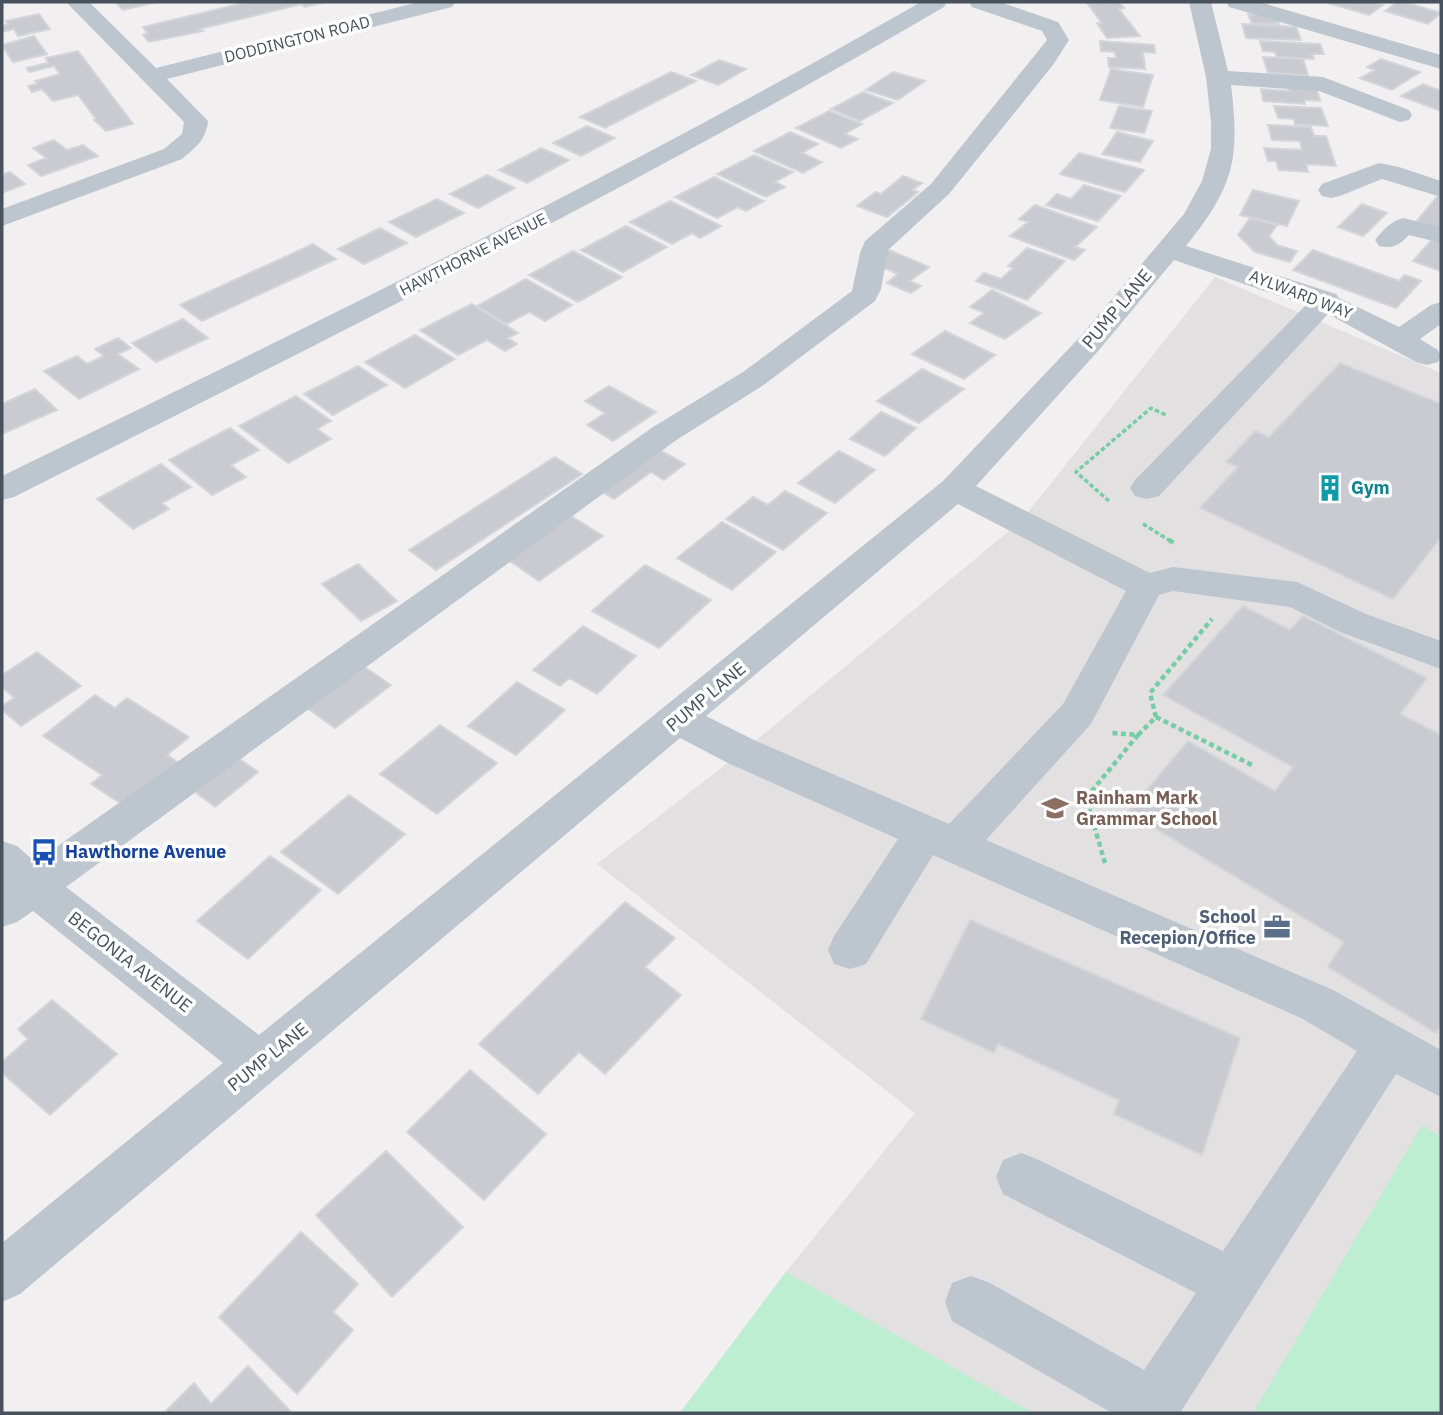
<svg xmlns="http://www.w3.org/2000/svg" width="1443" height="1415" font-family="'IBM Plex Sans',sans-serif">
	<rect width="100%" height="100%" fill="#f1efef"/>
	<path fill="#e2e0e1" d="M1215,277l226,96v1040h-761l106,-141 129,-159 -318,-249 145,-112 279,-231z"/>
	<path fill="#beeed1" d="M1422,1125l19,12v276h-188z
		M786,1272l247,141h-353z"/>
	<path fill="#c9cbd1" stroke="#d3d5da" stroke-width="2" d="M115,2h42l-34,8z
		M248,2h77l-20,5 -4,-3 -101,25 3,2 -54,11 -6,-7 5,-2 -5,-6z
		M1119,2l5,6 -5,1 21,27 -33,2 -10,-15h5l-15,-20z
		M1330,2h43l10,3 -14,10 -41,-12z
		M1397,2h7l37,11 -13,11 -43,-13z
		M39,14l11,15 -32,7 -4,-7 -12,3v-6l6,-2 -2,-3z
		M1248,14l27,1 4,9 -27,-1z
		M1242,24l54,3 5,13 -55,-2z
		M34,36l13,18 -34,8 -11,-17z
		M1100,41l54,4 1,8 -12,-1 2,17 -36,-2 -1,-9h8l-1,-6 -14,-1z
		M1260,41l60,3 4,10h-12l2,5 -37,-2 -2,-5 -12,-1z
		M78,51l55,73 -27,7 -12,-11 2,-1 -18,-24 -25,6 -11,-12 -10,3 -4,-6 9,-2 -2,-3 25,-7 -6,-8 -25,6 -2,-4 21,-5 -2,-5z
		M1263,57l40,2 5,16 -40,-2z
		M1381,59l39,13 -28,18 -32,-12 15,-8 -8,-3z
		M719,60l27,9 -28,16 -27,-10z
		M1111,69l42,6 -10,32 -43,-7z
		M671,72l25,9 -91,47 -25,-11z
		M893,72l32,9 -27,19 -32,-10z
		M1423,84l18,7v20l-40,-15z
		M1288,87l29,3 3,11 -16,-1 1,4 -42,-3 -2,-12 28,2z
		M863,92l30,11 -33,18 -29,-12z
		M1119,106l33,5 -8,22 -34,-5z
		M1274,106l47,2 7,18 -33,-2 -1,-5 -16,-1z
		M829,111l33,13 -17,10 13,5 -17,9 -45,-20z
		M1268,125l43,2 3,9h12l10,30 -30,-2 2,8 -29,-2 -3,-9h-8l-4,-13 38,2 -2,-9 -28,-1z
		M587,126l28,12 -34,18 -28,-13z
		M790,132l28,12 -16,9 20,9 -19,11 -49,-22z
		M1117,132l36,9 -13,21 -38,-8z
		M54,140l13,10 16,-5 15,11 -57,20 -13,-11 18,-7 -13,-10z
		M541,148l28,12 -42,23 -28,-13z
		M1079,153l65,17 -19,22 -65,-18z
		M754,155l39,17 -18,10 10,5 -19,10 -49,-23z
		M10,172l15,12 -23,9v-18z
		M487,175l28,13 -37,20 -28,-14z
		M903,176l19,7 -9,7 5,2 -31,25 -30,-11 19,-14 5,2z
		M714,177l50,24 -18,10 -8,-4 -21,11 -42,-21z
		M1084,185l37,11 -23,25 -52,-16 11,-11 14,5z
		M1253,190l46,11 -12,25 -47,-11z
		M1441,192v40l-26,-9z
		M437,199l27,14 -48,24 -27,-15z
		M670,201l51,25 -21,12 -8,-5 -20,11 -42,-22z
		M1362,204l25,9 -24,23 -25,-9z
		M1035,205l62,22 -22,20 10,3 -11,10 -64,-24 18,-14 -9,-3z
		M1250,218l27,7 -8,11 8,9 20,6 -7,11 -35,-10 -17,-17z
		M626,226l41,21 -44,25 -42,-22z
		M380,228l27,15 -43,21 -26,-15z
		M1435,236l6,2v33l-28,-10z
		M313,244l23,15 -134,62 -22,-16z
		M1027,248l38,13 -38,39 -51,-19 8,-8 17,6 12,-11 -5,-2z
		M889,250l40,17 -19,14 11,5 -10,7 -24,-10 11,-9 -26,-11z
		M1313,250l86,31 6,-6 16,6 -25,27 -103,-38z
		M573,251l49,26 -44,25 -49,-27z
		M526,279l46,26 -27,16 -16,-9 -22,12 -30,-18z
		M992,290l49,23 -36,26 -35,-16 14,-10 -14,-6z
		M472,304l46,29 -10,5 9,6 -12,7 -18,-11 -29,15 -38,-25z
		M183,319l25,19 -52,24 -24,-19z
		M945,331l50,24 -31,24 -52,-25z
		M415,335l40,24 -50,29 -40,-26z
		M118,338l13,10 -13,6 21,15 -60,30 -35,-28 33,-15 10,8 17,-8 -9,-7z
		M1340,363l101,41v133l-48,62 -193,-91 38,-41 -12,-5 29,-31 14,6z
		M358,366l29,19 -54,30 -29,-21z
		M922,369l42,20 -45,34 -42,-22z
		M609,386l47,26 -43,29 -26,-16 18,-12 -20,-12z
		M35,389l22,21 -55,24v-30z
		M296,396l35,25 -14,8 14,10 -43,24 -49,-37z
		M881,412l35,16 -31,28 -35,-17z
		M230,428l29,22 -28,15 15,12 -34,18 -43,-35z
		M654,447l31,17 -21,16 -13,-8 -37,27 -18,-11z
		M839,451l36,19 -40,33 -37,-20z
		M555,457l27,17 -146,96 -27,-20z
		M161,464l30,23 -29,16 7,6 -36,20 -36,-30z
		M785,491l42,22 -44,37 -57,-31 27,-22 15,8z
		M571,516l32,20 -64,45 -32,-22z
		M722,522l54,30 -44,38 -55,-32z
		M358,564l39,37 -36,20 -39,-37z
		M645,565l66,35 -52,48 -67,-37z
		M1243,606l47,24 13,-14 124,62 -27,36 41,21v289l-5,9 -108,-66 16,-25 -216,-130 60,-71 87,50 18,-24 -130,-72z
		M583,626l53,30 -39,38 -28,-16 -9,8 -27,-16z
		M37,652l44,34 -60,40 -19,-16v-4l12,-8 -12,-11v-12z
		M363,666l28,19 -56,43 -28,-20z
		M517,682l48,28 -49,45 -48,-29z
		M95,695l20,13 12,-10 62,39 -22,18 12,8 -53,44 -35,-23 11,-9 -59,-39z
		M440,725l57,38 -60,51 -57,-40z
		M228,751l30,21 -43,35 -30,-23z
		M349,795l56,39 -67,60 -57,-42z
		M270,856l51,34 -73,69 -51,-38z
		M625,902l50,36 -30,29 36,28 -76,79 -26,-22 -41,42 -59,-50z
		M970,920l270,118 -38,117 -88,-41 5,-14 -121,-56 -4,9 -73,-34z
		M52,1000l65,54 -67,61 -48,-42v-11l26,-23 -10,-10z
		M470,1070l76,64 -62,66 -77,-68z
		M386,1151l77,76 -71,70 -76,-82z
		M301,1232l57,52 -25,28 20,18 -56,64 -78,-77z
		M248,1366l44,47h-128l30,-30 17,21z"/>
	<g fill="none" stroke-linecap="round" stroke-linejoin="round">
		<path stroke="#76cca3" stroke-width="3.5" stroke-dasharray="4.5 2.5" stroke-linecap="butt" d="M1109,501l-33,-29 75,-64 15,7
			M1143,524l29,18"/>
		<path stroke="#76cca3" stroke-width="4.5" stroke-dasharray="5 3.5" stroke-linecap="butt" d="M1169,540l5,3
			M1156,717l-6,-24 62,-74
			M1138,735l18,-18 98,49
			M1105,863l-19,-65 52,-63 -26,-2"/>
		<path fill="#bdc6ce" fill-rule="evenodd" d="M66,2h23l67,66 263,-66h36l-3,5 -285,72 41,42c-2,19 -12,26 -26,38l-180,67v-17l162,-60 18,-15 2,-12z
			M921,2h26l-3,5c-303,177 -617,332 -930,490l-12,3v-24c310,-151 620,-302 919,-474z
			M969,2h31l58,20 11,18 -16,25 -104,129 -61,56 -7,39 -6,12 -110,83 -90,57 -609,446 193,148 684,-554 136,-143 105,-124 18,-33 9,-32v-27l-5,-45 -17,-75h22l17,69 95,6 86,33 3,5 -3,5 -9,2 -81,-31 -88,-6c9,75 3,101 -45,161l150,48 3,4 60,29 32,-22 10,-3v22l-21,15 18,11 3,7 -3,5 -11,3 -11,-3 -88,-48 -169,182 -12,3 -12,-3 -5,-8 5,-8 171,-175 -132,-45 -75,90 -123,136 174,87 23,-6 124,15 69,32 75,27v28l-101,-37 -50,-25 -117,-16 -14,4 -68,129 -105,116 347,150 108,60v47l-45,-23 -216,339h-68l-160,-92 -7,-19 7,-19 19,-7 19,7 154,87 52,-77 -193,-99 -7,-17 7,-17 18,-7 18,7 184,91 134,-200 -56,-33 -368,-163 -67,109 -16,5 -16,-5 -6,-14 6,-14 64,-97 -170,-76 -48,-25 -660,556 -18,8v-59l221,-180 -190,-152 -16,11 -15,5v-86l15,5 18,16 618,-435 90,-55 109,-81 8,-38 5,-12 66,-57 116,-144 -5,-9 -70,-24zM958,504l168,87 -63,113 -114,120 -193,-83 -50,-25z
			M1226,2h33l182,53v14l-212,-62z
			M1379,163l20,4 42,14v16l-59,-18 -42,17 -9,2 -9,-2 -4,-6 4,-6z
			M1403,218l38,9v16l-32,-8c-10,10 -15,14 -30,11l-4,-6c8,-10 16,-19 28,-22z"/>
	</g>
	<defs>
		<symbol id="building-bare" viewBox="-9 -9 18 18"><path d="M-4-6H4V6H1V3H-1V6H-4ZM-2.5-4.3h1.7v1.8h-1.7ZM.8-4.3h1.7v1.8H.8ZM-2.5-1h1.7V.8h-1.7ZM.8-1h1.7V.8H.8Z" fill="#0f9aa8" stroke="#fff" stroke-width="2.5" paint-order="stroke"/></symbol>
		<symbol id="school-bare" viewBox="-9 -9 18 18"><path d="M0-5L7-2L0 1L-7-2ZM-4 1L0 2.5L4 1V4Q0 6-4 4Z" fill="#8d6e63" stroke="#fff" stroke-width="2.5" paint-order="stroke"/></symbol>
		<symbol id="bus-bare" viewBox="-9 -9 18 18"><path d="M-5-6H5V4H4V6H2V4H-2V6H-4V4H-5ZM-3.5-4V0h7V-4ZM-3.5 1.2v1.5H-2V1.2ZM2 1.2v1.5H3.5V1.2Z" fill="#1a4fb4" stroke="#fff" stroke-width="2.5" paint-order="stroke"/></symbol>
		<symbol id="office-bare" viewBox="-9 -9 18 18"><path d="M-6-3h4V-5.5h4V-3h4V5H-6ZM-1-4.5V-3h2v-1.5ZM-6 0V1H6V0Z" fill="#5c6f8a" stroke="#fff" stroke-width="2.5" paint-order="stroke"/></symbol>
	</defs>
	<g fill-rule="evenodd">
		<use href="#building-bare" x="1311" y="469" width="38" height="38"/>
		<use href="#school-bare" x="1036" y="789" width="38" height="38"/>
		<use href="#bus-bare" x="25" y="833" width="38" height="38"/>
		<use href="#office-bare" x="1258" y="908" width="38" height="38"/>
	</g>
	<g text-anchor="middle" stroke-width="7" stroke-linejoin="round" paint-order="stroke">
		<g font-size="16" fill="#47525c" stroke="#fff">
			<text transform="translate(297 39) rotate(-14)" y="6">DODDINGTON ROAD</text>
			<text transform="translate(473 254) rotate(-27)" y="6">HAWTHORNE AVENUE</text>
			<text transform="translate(1301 294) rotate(21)" y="6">AYLWARD WAY</text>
		</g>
		<g font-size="18" fill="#47525c" stroke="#fff">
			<text transform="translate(1117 309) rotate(-50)" y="6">PUMP LANE</text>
			<text transform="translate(706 697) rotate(-40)" y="6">PUMP LANE</text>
			<text transform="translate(130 962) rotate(38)" y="6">BEGONIA AVENUE</text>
			<text transform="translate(268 1057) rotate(-39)" y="6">PUMP LANE</text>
		</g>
		<g font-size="18" font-weight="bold" fill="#0d838f" stroke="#fff" text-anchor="start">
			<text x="1351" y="494">Gym</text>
		</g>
		<g font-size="18" font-weight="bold" fill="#785e54" stroke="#fff" text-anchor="start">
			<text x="1076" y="804">Rainham Mark<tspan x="1076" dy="21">Grammar School</tspan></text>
		</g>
		<g font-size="18" font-weight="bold" fill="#164399" stroke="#fff" text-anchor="start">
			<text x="65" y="858">Hawthorne Avenue</text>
		</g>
		<g font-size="18" font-weight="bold" fill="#4e5e75" stroke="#fff" text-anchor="end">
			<text x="1256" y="923">School<tspan x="1256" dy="21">Recepion/Office</tspan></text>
		</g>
	</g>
	<rect width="1443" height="1415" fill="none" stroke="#47525c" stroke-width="7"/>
</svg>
